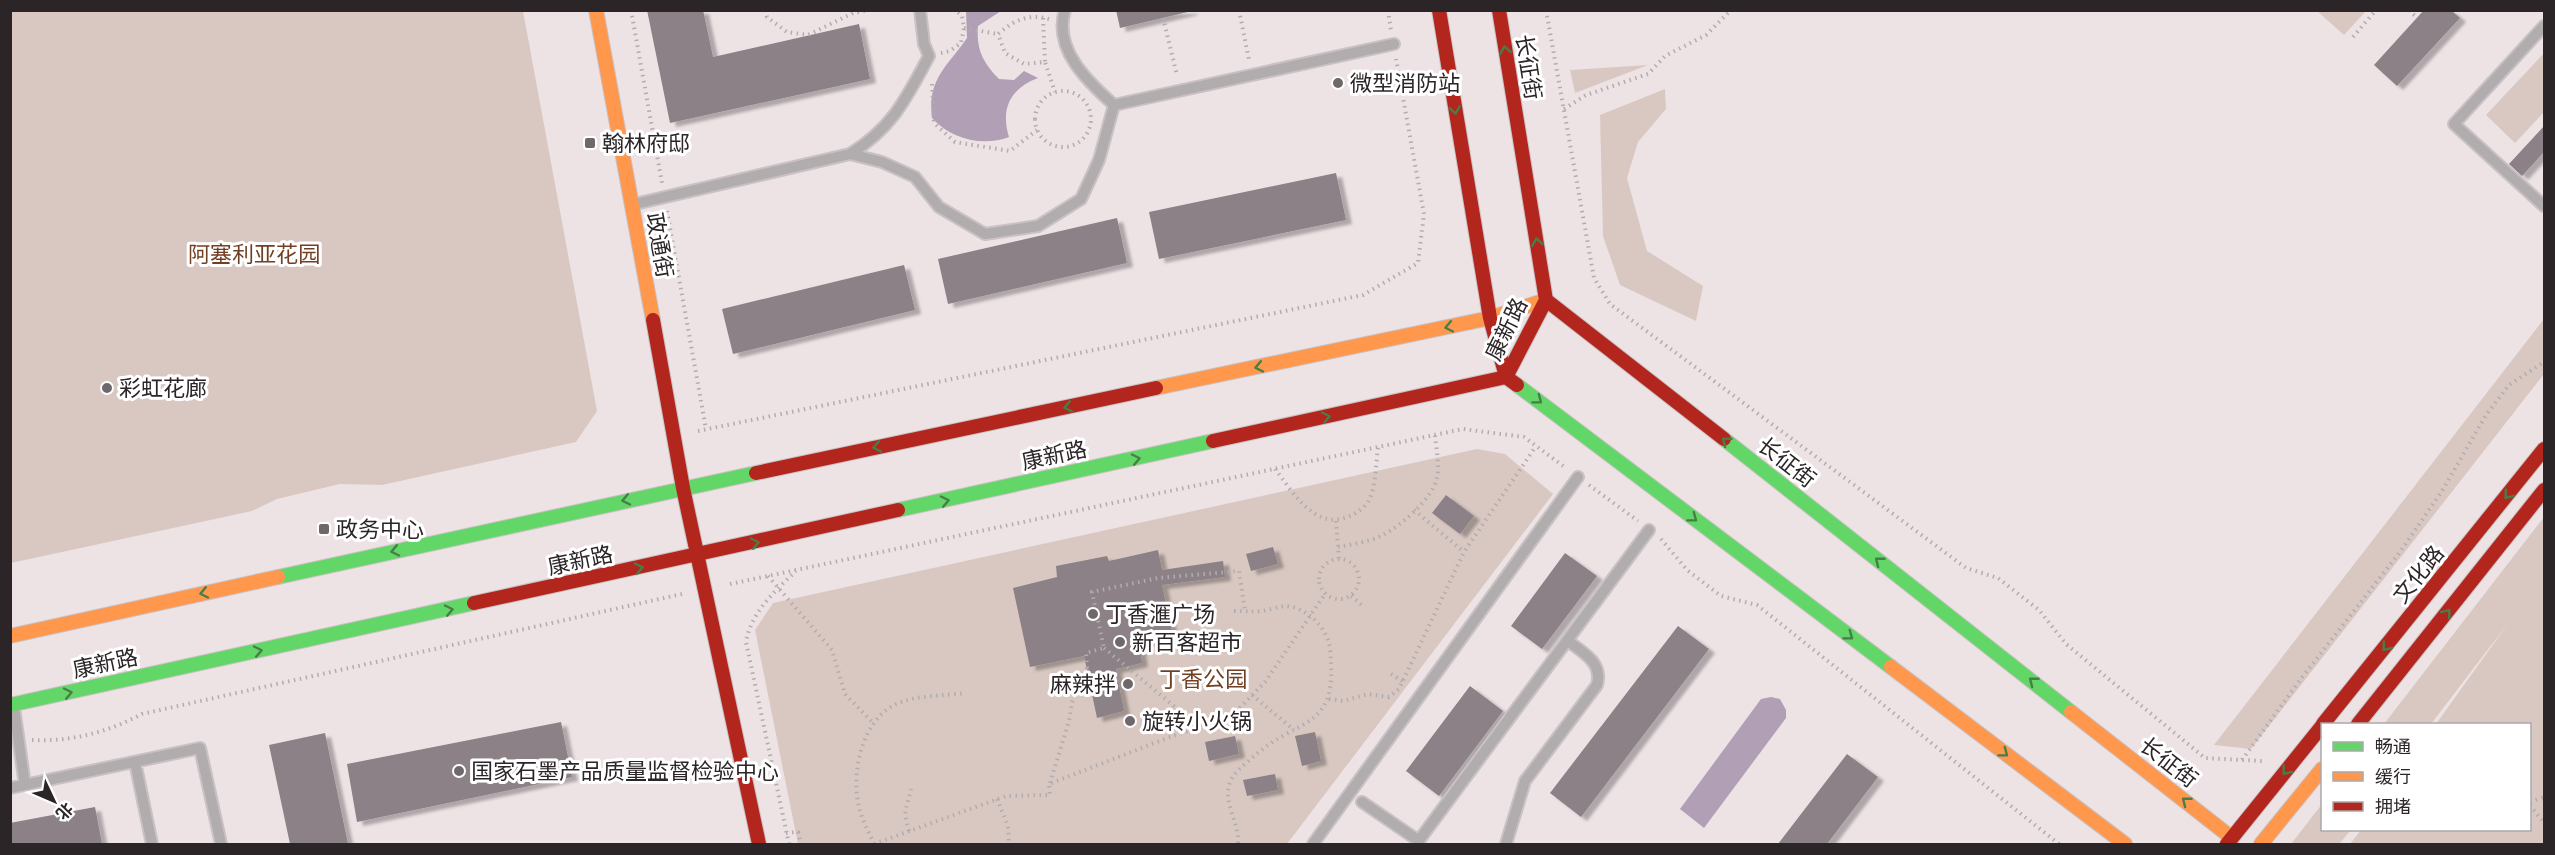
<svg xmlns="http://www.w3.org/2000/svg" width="2555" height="855" font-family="Figtree,'Noto Sans SC',sans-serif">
	<defs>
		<filter id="shadow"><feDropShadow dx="6" dy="4" stdDeviation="1.5" flood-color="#0004"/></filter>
	</defs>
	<rect width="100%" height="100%" fill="#ede3e5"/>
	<path fill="#d9c8c2" d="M10,11h513l74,400 -21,31 -194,43 -42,-1 -63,15 -25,12 -241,52z
		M2317,11h49l-22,24z
		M2544,53v59l-29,31 -29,-28z
		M1648,65l-73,28 -5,-23z
		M1665,89l1,20 -28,33 -11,36 20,73 56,35 -7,35 -76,-36 -17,-49 -3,-121z
		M2544,319v55l-293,375 -37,-4z
		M1477,449l28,5 48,40 -266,350h-489l-43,-214 18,-27z
		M2544,517v327h-194l11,-14h169v-106h-94l73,-102 -78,102h-47z
		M2322,804v26h29l-12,14h-48z"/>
	<path fill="#b19fb5" d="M966,11h35l-23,15c-2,24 5,37 21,53l15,1 10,-9 14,7c-27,10 -38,30 -29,59 -27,10 -58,2 -77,-19 -5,-39 15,-51 35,-80z
		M1771,697l9,2 6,11v8l-82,110 -24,-19 81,-110z"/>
	<path fill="#8b8186" filter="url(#shadow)" d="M647,10h56l10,47 146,-33 11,55 -200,44z
		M1116,10h76v1l-72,17z
		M2424,10h27l9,8 -63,68 -23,-21z
		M2544,126v26l-22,24 -13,-12z
		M1336,173l10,47 -187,39 -10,-47z
		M1117,218l10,45 -179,41 -10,-45z
		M904,265l11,45 -182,44 -11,-45z
		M1446,495l28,21 -14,18 -28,-21z
		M1273,547l5,17 -27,7 -5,-17z
		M1158,550l4,20 61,-9 2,16 -63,8 11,52 -34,6 3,20 -26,6 8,42 -27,7 -13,-62 -54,11 -17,-79 44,-11 -1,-11 51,-10 2,5z
		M1565,553l32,23 -55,73 -31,-23z
		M1678,626l31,23 -128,168 -31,-24z
		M1470,686l33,25 -64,85 -33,-25z
		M561,722l11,55 -215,45 -10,-58z
		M1315,732l6,29 -19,5 -7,-30z
		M325,733l23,111h-58l-21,-99z
		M1235,736l4,18 -30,7 -4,-19z
		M1847,754l31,23 -51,67h-49z
		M1275,774l3,16 -31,6 -4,-16z
		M95,807l7,37h-92v-21z"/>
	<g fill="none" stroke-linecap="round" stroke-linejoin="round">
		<defs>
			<path id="lane" d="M2544,26l-90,98 90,82
				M1114,105l280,-61
				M850,154l32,8 33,15 24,30 46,27 53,-8 43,-27 18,-39 15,-55c-27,-24 -61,-56 -49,-95
				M635,204l215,-50c43,-27 56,-55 79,-98l-5,-12 -4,-34
				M14,708l11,77
				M135,762l17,82
				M10,788l190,-40 21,96
				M1362,802l57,39
				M1313,844l265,-367
				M1418,844l2,-5 229,-309
				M1506,844l19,-63 72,-96c6,-22 -13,-32 -29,-44"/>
			<path id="fast" d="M1517,385l374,282
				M1724,439l347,273
				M898,510l315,-69
				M278,577l478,-104
				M10,705l464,-102"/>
			<path id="slow" d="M596,10l57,310
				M1156,388l334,-70 56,-18
				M10,636l268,-59
				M1891,667l234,177
				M2071,712l161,126
				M2261,844l61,-75"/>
			<path id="jam" d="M1439,10l51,308 16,59 11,8
				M1499,10l47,290 178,139
				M653,320l30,168 76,356
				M1213,441l293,-64 40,-77
				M756,473l400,-85
				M474,603l424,-93
				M2323,724l221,-275
				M2358,724l186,-234
				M2227,844l95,-118"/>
		</defs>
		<use href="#lane" stroke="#c9c2c4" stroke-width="14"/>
		<use href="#fast" stroke="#c9c2c4" stroke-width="16"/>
		<use href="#slow" stroke="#c9c2c4" stroke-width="16"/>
		<use href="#jam" stroke="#c9c2c4" stroke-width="16"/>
		<path stroke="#b2acae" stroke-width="4" stroke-dasharray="1.5 4.5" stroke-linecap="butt" d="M631,10l31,173
			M765,10l2,7 20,15 21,3 45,-22 16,-3
			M1239,10l10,50
			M1388,10l3,21
			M1546,10l48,268 16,26 356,264 32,10 41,32 27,34 139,114 57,3
			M2409,10l8,8
			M1043,18l2,44
			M1163,18l14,57
			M1049,19c-21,-6 -36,2 -51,15l7,19 19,11 21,-2 10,30
			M964,28l34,6
			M2353,37l23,-27
			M941,53l9,-2 11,-8 3,-15 -2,-12 -7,-6
			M932,84l2,39 21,19 55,9 27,-21
			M1035 119a28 28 0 1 1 56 0a28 28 0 1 1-56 0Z
			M1564,109l22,-14 62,-21 17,-18 41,-21 25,-25
			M667,211l39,218
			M698,431l665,-136 55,-32 6,-49 -28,-155
			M1275,469c18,23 40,63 75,47 7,-3 17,-10 20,-18 6,-14 6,-35 8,-51
			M1589,485l49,36
			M1414,510l50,42
			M1336,521l3,39
			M1661,539l26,31 34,26 36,9 302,239
			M1338,547c15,-3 31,-5 45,-12 19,-10 50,-37 54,-57 3,-13 -1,-30 -2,-43
			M1319 579a20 20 0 1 1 40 0a20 20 0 1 1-40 0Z
			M768,576l64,74 13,44 29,30
			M730,584l733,-155 61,8 42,31
			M1351,596l12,10
			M1234,611c10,0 18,1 28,0 7,-1 15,-4 22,-5 22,0 44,22 46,43 9,85 -31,65 -79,110 -8,7 -17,13 -21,23 -8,20 10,42 8,62
			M1087,668l-1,-15 18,-5 -12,-56 66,-14 81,-7 6,40
			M1391,674l13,8
			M1252,695l42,35
			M1329,699l14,2 25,-7 21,3 10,-8 65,-137 72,-106
			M32,740c39,2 76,-8 110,-26l540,-120
			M2242,760l58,-80 100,-128 42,-61 44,-76 23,-30 35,-23
			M1050,783l19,-62 3,-19
			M997,799l11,27 1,18
			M2530,802l14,-5
			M2530,805l14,18
			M909,831c-7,-23 -2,-22 2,-42
			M786,833l12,-1 3,12
			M789,844l-43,-202c5,-30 29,-51 50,-71
			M874,844l132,-48 44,-1 -1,-11 121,-47 61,-20 34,-35 60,-88
			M874,844c-4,-10 -10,-20 -13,-30 -12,-35 -1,-93 35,-110 20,-9 48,-8 69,-11"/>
		<use href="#lane" stroke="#b1acad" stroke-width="10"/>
		<use href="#fast" stroke="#63d668" stroke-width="14"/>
		<use href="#slow" stroke="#ff974d" stroke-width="14"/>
		<use href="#jam" stroke="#b3261e" stroke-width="14"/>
		<path stroke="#b2acae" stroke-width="4" stroke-dasharray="1.5 4.5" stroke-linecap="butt" d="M1104,648l95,79
			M1072,702l15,-34"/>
	</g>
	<defs><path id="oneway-chevron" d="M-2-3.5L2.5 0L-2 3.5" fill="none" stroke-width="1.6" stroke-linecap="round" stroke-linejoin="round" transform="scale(1.5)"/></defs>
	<g stroke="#477e48">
		<use href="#oneway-chevron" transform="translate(1505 50) rotate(-99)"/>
		<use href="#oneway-chevron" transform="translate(1455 110) rotate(81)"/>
		<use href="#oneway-chevron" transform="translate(1537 242) rotate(-99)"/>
		<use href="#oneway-chevron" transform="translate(1449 327) rotate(168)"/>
		<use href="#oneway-chevron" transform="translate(1259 367) rotate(168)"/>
		<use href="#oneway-chevron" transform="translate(1538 400) rotate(37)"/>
		<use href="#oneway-chevron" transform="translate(1068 407) rotate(168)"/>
		<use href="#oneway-chevron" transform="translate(1326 417) rotate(-12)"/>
		<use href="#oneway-chevron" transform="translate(1726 441) rotate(-142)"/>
		<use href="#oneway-chevron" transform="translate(877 447) rotate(168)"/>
		<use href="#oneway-chevron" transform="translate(1136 459) rotate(-12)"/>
		<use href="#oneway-chevron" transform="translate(2508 495) rotate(129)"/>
		<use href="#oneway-chevron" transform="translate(626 500) rotate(168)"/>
		<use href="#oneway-chevron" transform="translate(945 501) rotate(-12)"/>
		<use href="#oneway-chevron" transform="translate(1693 518) rotate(37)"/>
		<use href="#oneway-chevron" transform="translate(755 543) rotate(-12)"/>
		<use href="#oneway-chevron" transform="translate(395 551) rotate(168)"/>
		<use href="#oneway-chevron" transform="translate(1879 561) rotate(-142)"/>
		<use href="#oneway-chevron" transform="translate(639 568) rotate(-12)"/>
		<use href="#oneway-chevron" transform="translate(204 593) rotate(168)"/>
		<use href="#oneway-chevron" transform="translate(449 610) rotate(-12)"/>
		<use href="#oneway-chevron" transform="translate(2447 613) rotate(-52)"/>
		<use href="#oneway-chevron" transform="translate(1849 636) rotate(37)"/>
		<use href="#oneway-chevron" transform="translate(2386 647) rotate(129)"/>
		<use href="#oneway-chevron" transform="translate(258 651) rotate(-12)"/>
		<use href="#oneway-chevron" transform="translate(2033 681) rotate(-142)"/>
		<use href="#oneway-chevron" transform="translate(68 693) rotate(-12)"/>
		<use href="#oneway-chevron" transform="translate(2004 753) rotate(37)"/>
		<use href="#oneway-chevron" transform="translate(2286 771) rotate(129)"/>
		<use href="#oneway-chevron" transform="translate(2186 801) rotate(-142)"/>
	</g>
	<g fill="#6f686a" stroke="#fff" stroke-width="2">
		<circle cx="1338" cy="83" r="6"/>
		<rect x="584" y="137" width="12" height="12" rx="3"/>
		<circle cx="107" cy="388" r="6"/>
		<rect x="318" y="523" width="12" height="12" rx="3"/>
		<circle cx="1093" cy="614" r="6"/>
		<circle cx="1120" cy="642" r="6"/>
		<circle cx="1128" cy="684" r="6"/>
		<circle cx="1130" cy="721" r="6"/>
		<circle cx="459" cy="771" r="6"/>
	</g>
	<g text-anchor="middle" stroke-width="6" stroke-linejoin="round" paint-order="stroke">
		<g font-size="22" fill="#2b2527" stroke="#fff">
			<text transform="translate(1529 67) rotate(81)" y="8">长征街</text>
			<text transform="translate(660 245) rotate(80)" y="8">政通街</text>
			<text transform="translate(1506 329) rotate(-64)" y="8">康新路</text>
			<text transform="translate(1054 455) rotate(-12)" y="8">康新路</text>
			<text transform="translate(1787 462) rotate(38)" y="8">长征街</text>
			<text transform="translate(580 560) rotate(-12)" y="8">康新路</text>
			<text transform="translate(2418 574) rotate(-51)" y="8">文化路</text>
			<text transform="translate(105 663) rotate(-12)" y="8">康新路</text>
			<text transform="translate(2169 762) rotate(38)" y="8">长征街</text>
		</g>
		<g font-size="22" fill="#2b2527" stroke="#fff" text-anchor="start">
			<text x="1350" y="91">微型消防站</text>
			<text x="602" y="151">翰林府邸</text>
			<text x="119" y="396">彩虹花廊</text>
			<text x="336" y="537">政务中心</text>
			<text x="1105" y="622">丁香滙广场</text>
			<text x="1132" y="650">新百客超市</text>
			<text x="1116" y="692" text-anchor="end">麻辣拌</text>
			<text x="1142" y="729">旋转小火锅</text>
			<text x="471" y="779">国家石墨产品质量监督检验中心</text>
		</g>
		<g font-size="22" fill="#713f22" stroke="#fff">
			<text x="254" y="262">阿塞利亚花园</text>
			<text x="1203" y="687">丁香公园</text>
		</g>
	</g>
	<rect width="2555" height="855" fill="none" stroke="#2b2527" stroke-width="24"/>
	<rect x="2321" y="723" width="210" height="108" fill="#ffffff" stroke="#aaa8a9" stroke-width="1.5"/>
	<rect x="2333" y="742" width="30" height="9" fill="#63d668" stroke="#aaa8a9" stroke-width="1.5"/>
	<text x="2375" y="753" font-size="18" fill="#2b2527">畅通</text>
	<rect x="2333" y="772" width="30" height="9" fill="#ff974d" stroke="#aaa8a9" stroke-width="1.5"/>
	<text x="2375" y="783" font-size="18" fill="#2b2527">缓行</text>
	<rect x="2333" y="802" width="30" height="9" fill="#b3261e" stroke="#aaa8a9" stroke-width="1.5"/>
	<text x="2375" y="813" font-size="18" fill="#2b2527">拥堵</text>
	<g transform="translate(54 801) rotate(134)" stroke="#ffffff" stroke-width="4.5" paint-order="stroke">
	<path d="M0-4.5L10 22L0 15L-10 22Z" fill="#2b2527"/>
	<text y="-9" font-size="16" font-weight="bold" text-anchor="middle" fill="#2b2527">北</text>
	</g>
</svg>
